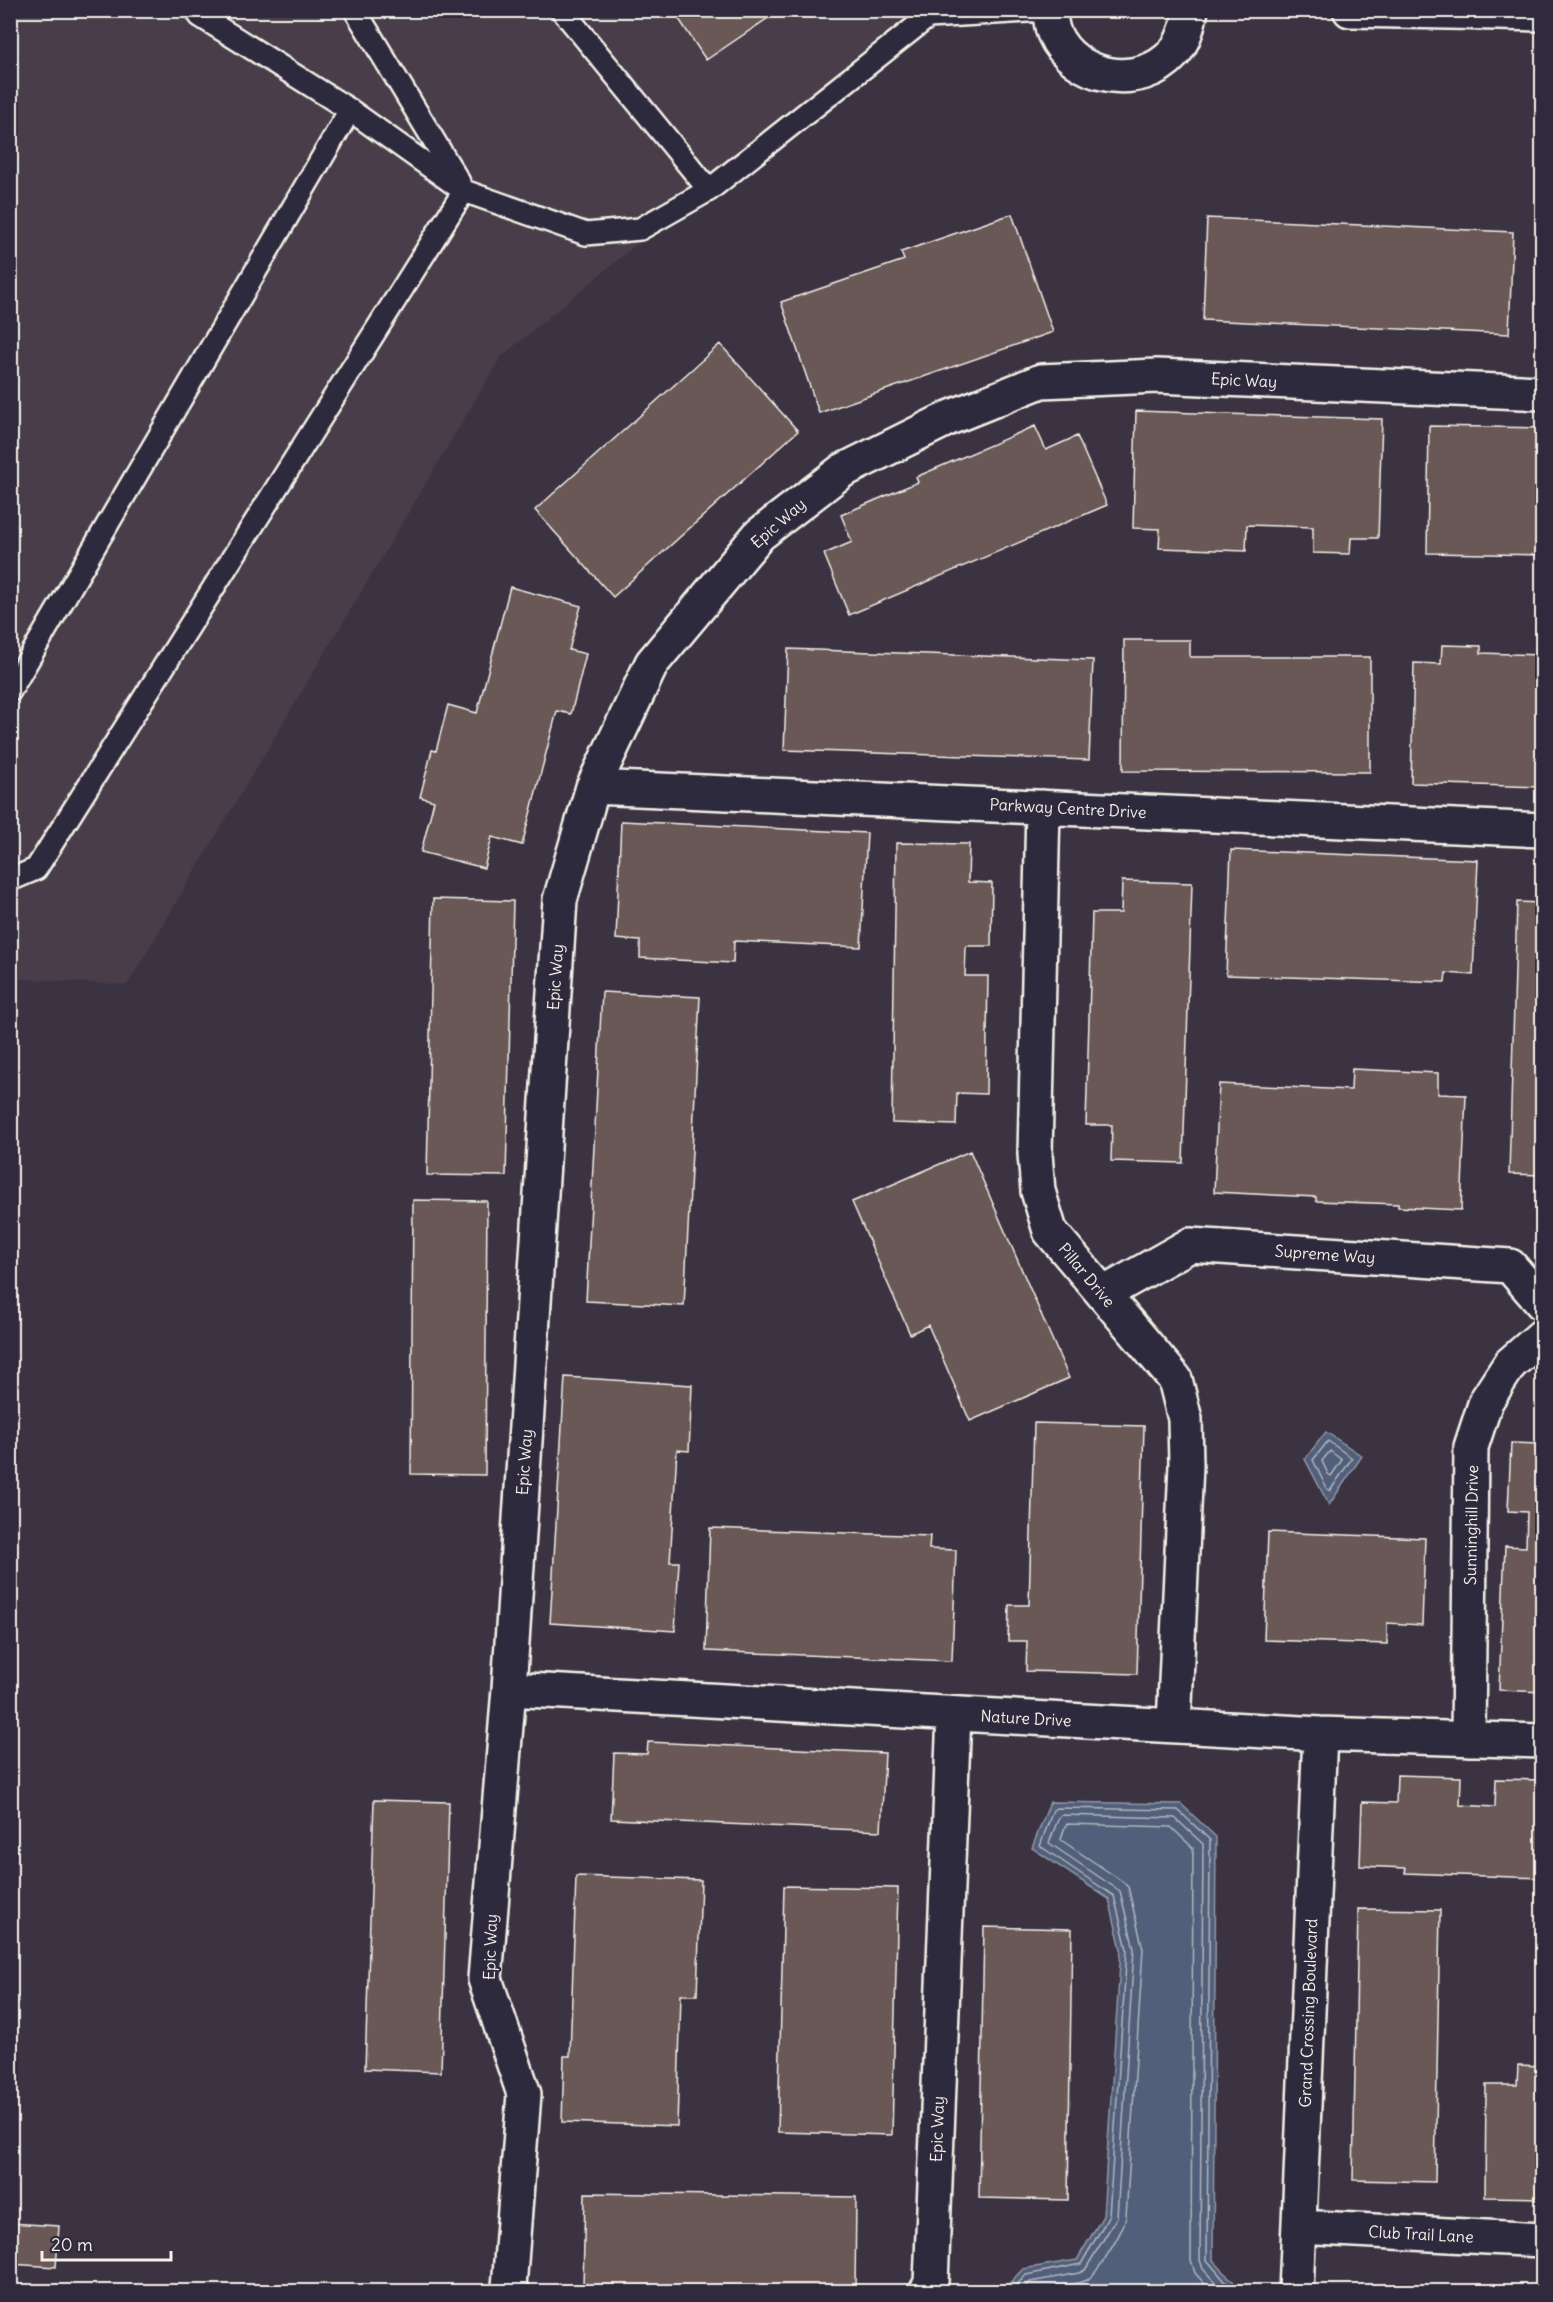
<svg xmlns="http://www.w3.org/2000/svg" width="1553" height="2302" font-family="Delius,sans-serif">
	<rect width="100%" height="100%" fill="#3b3342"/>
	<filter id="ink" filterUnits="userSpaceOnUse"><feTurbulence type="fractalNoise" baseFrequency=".0167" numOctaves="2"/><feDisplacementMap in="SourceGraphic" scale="12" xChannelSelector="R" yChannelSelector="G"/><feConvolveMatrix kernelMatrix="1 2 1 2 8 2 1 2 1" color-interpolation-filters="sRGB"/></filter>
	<g filter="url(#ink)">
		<path fill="#493e48" d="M10,11h907l-416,346 -374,628 -116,-7z"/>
		<path fill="#515e7a" stroke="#9299a6" stroke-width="1.5" d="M1326,1432l36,24 -33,49 -24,-46z
			M1050,1802l131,2 35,33 -3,423 29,31h-240l21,-22 54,-9 26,-44 18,-267 -12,-50 -77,-51z"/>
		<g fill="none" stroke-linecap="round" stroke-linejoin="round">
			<path stroke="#b3b6bc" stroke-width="1.5" d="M1328,1441l24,17 -22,33 -3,-2 -14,-29z
				M1330,1451l12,9 -11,16 -3,-2 -6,-13z
				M1010,2292l16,-17 55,-11 28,-48 18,-267 -13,-53 -74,-50 13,-36 3,-2 122,2 32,30 -3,420 27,32
				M1021,2292l9,-10 49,-9 6,-3 32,-53 17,-268 -14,-58 -71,-48 10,-26 2,-2 114,3 28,26 -3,416 3,9 21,23
				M1033,2292c16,-7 35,-5 52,-11 12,-5 38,-50 41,-64l17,-268 -15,-62 -6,-6 -61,-41 4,-14 2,-2 104,3 22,21 -2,412 4,13 17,19"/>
		</g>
		<path fill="#695857" stroke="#f4f1e8" stroke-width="1.5" d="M673,10h107l-74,50z
			M1012,214l41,118 -234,81 -38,-111 123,-42 -3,-8z
			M1207,218l306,14 -4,102 -306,-14z
			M720,344l78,87 -185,166 -78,-87z
			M1136,411l246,8 -4,119h-27l-1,16 -37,-1v-26l-66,-2 -1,26 -87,-3 1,-19 -27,-1z
			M1035,426l11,24 31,-14 30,69 -258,110 -25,-61 28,-12 -11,-27 77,-33 -2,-5z
			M1429,426l113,2v127l-115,-2z
			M510,587l71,19 -12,44 17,4 -15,60 -14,-3 -35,134 -30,-8 -8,31 -63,-16 13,-51 -14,-4 12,-47 4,1 12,-46 29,8z
			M1124,640h66v17h180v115l-247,-1z
			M1442,645l39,1v7l61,2v132l-131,-4 3,-120 27,1z
			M788,649l305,11 -4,100 -305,-10z
			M621,821l246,12 -6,114 -127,-6 -1,22 -93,-5v-17l-24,-2z
			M896,843l73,1 -1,38 24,1 -1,63h-25l-1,30h23l-2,118 -29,-1 -1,32 -64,-2z
			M1231,850l247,10 -5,115 -27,-2 -1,9 -219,-7z
			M1122,881l70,2 -9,280 -72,-2 1,-36h-26l6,-212h29z
			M433,899l80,2 -7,275 -79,-1z
			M1517,902l25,1v272l-33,-1z
			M602,992l98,5 -16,309 -98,-5z
			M1352,1069l86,4v21l28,1 -5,115 -63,-3v-3l-82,-3v-4l-102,-5 5,-108 132,6z
			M970,1151l99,227 -99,43 -42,-96 -18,9 -58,-132z
			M413,1200l74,1 -2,274 -74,-1z
			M565,1377l127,8 -3,66 -12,-1 -7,112h9l-4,69 -125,-8z
			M1034,1423l110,3 -7,248 -111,-3 1,-30h-19l1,-36h20z
			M1511,1443l31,1v248l-43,-2 6,-144 21,1 1,-35 -19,-1z
			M710,1528l220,8 -1,13 27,1 -4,111 -246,-10z
			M1268,1532l157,6 -3,87 -35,-2v21l-123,-4z
			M648,1742l237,11 -4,78 -270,-12 3,-66 33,1z
			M1397,1775l64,2 -1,28 35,2 1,-28 46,1v98l-137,-5 1,-5 -46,-2 2,-64 34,1z
			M374,1800l75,2 -8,270 -76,-3z
			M576,1876l125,4 -4,115h-16l-4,131 -115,-4 2,-66h6z
			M784,1886l114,2 -6,247 -114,-3z
			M1358,1909l82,1 -5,272 -82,-2z
			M984,1927l88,2 -4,271 -89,-2z
			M1518,2065l24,1v132l-57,-1 1,-112h31z
			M585,2193l271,4 -1,95 -272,-4z
			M10,2223l49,3 -3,41 -46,-3z"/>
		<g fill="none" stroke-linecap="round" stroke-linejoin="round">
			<defs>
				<path id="service" d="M197,10l3,6 150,94
					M355,10l104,172
					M562,10l147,180 219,-173 116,-7
					M10,691l340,-581 114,81 122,43 54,-5 69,-39
					M10,880l26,-11 428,-678"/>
				<path id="minor" d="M1049,10c2,8 2,16 5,23 20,46 86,58 120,20 10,-12 14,-27 17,-43
					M1350,10l192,4
					M593,787l949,43
					M1043,807l-8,347 3,37 12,40 125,148 10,40 1,46 -12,260
					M1103,1294l87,-49 320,21 32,37
					M509,1689l811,45 222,7
					M1468,1739l3,-292 15,-46 24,-37 32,-28
					M1299,2227l243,13
					M512,2292l-3,-5 15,-193 -39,-115 24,-290 51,-789 33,-113 59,-124 107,-128 83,-64 107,-53 92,-37 116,-5 385,17
					M926,2292l5,-9 23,-569
					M1296,2292l24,-558"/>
			</defs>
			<use href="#service" stroke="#f4f1e8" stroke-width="26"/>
			<use href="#minor" stroke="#f4f1e8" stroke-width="38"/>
			<use href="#service" stroke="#2f2a3d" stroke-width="21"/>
			<use href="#minor" stroke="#2f2a3d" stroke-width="33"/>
		</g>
	</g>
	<g text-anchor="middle" stroke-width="4.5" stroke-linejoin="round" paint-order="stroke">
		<g font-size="16" fill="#f4f1e8" stroke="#2f2a3d">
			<text transform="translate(1244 380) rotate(3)" y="6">Epic Way</text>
			<text transform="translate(778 523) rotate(-41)" y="6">Epic Way</text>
			<text transform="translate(1068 808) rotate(3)" y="6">Parkway Centre Drive</text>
			<text transform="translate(555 977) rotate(-86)" y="6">Epic Way</text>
			<text transform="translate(1325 1254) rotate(4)" y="6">Supreme Way</text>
			<text transform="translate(1087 1275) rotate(50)" y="6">Pillar Drive</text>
			<text transform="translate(524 1462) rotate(-86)" y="6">Epic Way</text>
			<text transform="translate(1471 1525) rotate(-89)" y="6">Sunninghill Drive</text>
			<text transform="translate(1026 1718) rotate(3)" y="6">Nature Drive</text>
			<text transform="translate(490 1947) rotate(-88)" y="6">Epic Way</text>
			<text transform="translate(1308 2013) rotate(-88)" y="6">Grand Crossing Boulevard</text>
			<text transform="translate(937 2129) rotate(-88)" y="6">Epic Way</text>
			<text transform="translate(1421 2234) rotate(3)" y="6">Club Trail Lane</text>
		</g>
	</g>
	<rect width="1553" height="2302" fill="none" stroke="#2f2a3d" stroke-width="36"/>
	<rect x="18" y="18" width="1517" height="2266" fill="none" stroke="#f4f1e8" stroke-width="2" filter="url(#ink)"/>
	<path d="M42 2251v9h129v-9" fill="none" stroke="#f4f1e8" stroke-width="3"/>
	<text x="51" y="2251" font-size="18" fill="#f4f1e8" stroke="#2f2a3d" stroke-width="4.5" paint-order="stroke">20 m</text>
</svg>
